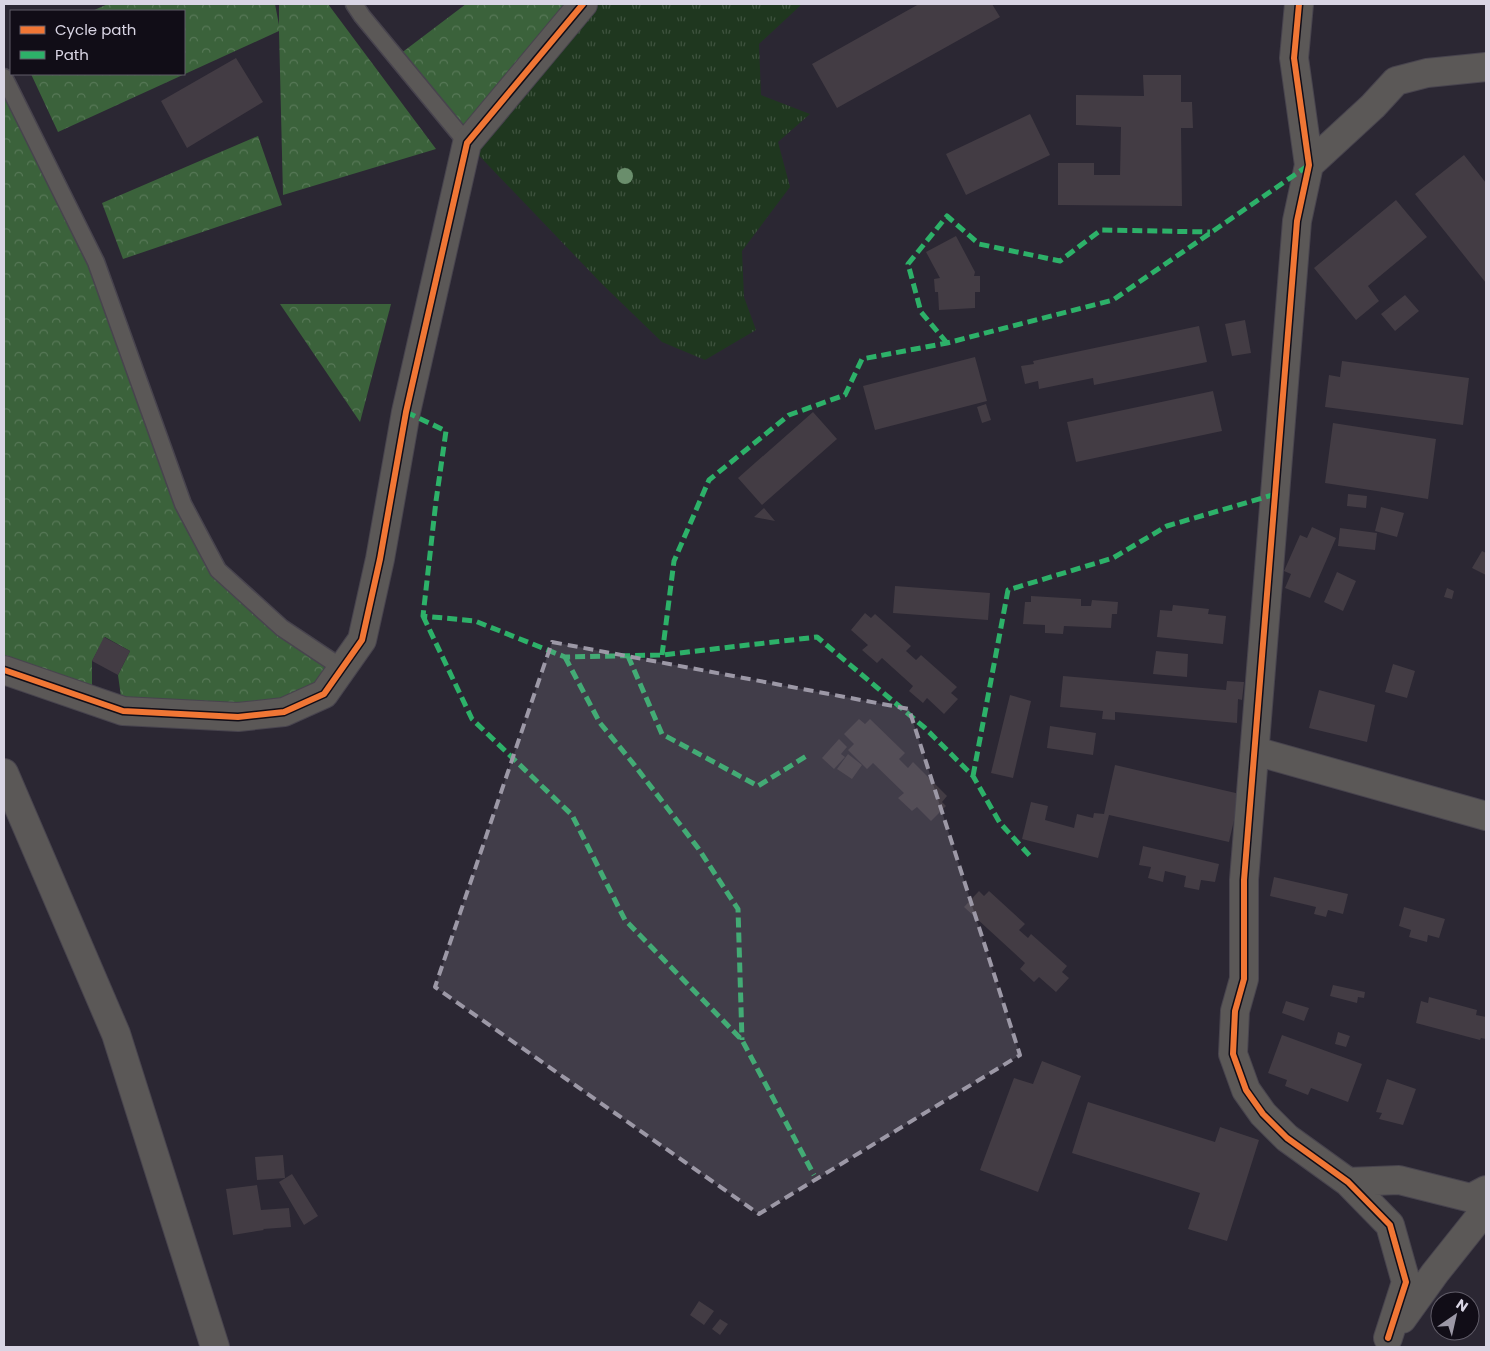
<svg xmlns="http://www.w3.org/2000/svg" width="1490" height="1351" font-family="Poppins,sans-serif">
	<defs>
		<pattern id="grass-tufts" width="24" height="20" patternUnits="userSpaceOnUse" patternTransform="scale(1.25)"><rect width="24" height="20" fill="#1f371f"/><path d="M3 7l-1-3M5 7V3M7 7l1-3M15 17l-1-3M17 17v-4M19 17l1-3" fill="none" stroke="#3f533f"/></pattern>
		<pattern id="forest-crowns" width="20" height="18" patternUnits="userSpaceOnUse" patternTransform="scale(1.25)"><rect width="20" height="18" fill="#3b623b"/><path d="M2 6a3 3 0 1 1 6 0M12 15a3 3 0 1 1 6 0" fill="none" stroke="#577857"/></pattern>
	</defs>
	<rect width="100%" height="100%" fill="#2b2733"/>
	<path fill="url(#grass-tufts)" d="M583,4h217l1,1 -42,39 2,51 49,19 -32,28 12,45 -48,64 2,46 12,33 -51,30 -43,-18 -60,-58 -135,-141z"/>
	<path fill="url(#forest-crowns)" d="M108,4h167l4,21v-21h49l108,145 -153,46 -4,-164 -221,101 -27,-58h153v-63h-92z
		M466,4h119l-118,139 -71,-86z
		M4,77l92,185 87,242 35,66 124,98 -58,44 -161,-1 -5,-36 12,-24 -25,-14 -13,24v40l-88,-31z
		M258,136l24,69 -159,54 -21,-56z
		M280,304h111l-31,118z"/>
	<path fill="#433c44" d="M919,4h73l8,13 -163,91 -25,-44z
		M236,58l27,44 -76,46 -26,-47z
		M1143,75h38v27h11l1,26h-12l1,78 -124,-1v-42h36v12h26l1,-48 -45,-2v-30l68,1z
		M1030,114l20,41 -84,40 -20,-41z
		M1464,155l22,28v100l-71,-89z
		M1396,200l31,37 -59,49 11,15 -23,19 -42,-52z
		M956,236l19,36 -1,4h6v16h-5v16l-36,2 -1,-18h-3l-1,-13 6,-1 -14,-26z
		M1405,295l14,16 -24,20 -14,-17z
		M1245,320l6,33 -19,3 -7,-32z
		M1199,326l8,36 -113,23 -1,-7 -54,11 -1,-8 -13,3 -4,-18 13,-2 -1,-3z
		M975,357l12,44 -112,29 -12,-44z
		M1342,361l127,17 -6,47 -138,-18 4,-32 11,2z
		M1213,391l9,40 -146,31 -9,-40z
		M986,404l5,16 -9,3 -5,-16z
		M813,412l24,27 -75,66 -24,-27z
		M1333,423l103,16 -8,60 -103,-16z
		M1348,494l19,2 -1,12 -19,-2z
		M1381,507l23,6 -7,24 -22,-6z
		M764,508l11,13 -21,-4z
		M1312,527l24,11 -26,60 -25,-10 6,-14 -7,-3 16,-36 7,3z
		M1340,528l37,5 -2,17 -37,-4z
		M1482,551l4,2v22l-14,-7z
		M1337,572l19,9 -13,30 -19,-9z
		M895,586l95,7 -2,27 -95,-7z
		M1447,588l7,3 -2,8 -8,-2z
		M1031,596l50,3v7h10l1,-6 26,2 -1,12h-5l-1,14 -47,-2 -1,8 -18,-1v-8l-22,-1 2,-22h6z
		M1173,605l36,4 -1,5 18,2 -3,28 -66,-7 3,-27 12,1z
		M865,613l6,5 4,-4 36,32 -5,5 10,9 5,-5 36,32 -6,6 7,6 -14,15 -17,-16 -4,5 -14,-12 4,-5 -31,-28 -5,5 -15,-13 6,-5 -17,-15z
		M104,637l26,14 -12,24 -26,-14z
		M1156,651l32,3 -1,23 -34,-3z
		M1393,664l22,7 -8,27 -22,-6z
		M1063,676l163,14 1,-9 17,1 -2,18 -4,-1 -1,24 -122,-11v8l-13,-1 1,-8 -43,-4z
		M1319,690l56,15 -8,37 -58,-14z
		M1010,695l21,6 -18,77 -22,-5z
		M859,719l6,5 5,-5 35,34 -6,6 9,9 5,-6 34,34 -5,6 4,4 -15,15 -14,-14 -5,4 -14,-13 6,-5 -31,-30 -6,6 -19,-19 6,-6 -10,-10z
		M1050,726l46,7 -3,22 -46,-7z
		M839,739l8,8 -6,7 4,3 -11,12 -12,-11z
		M848,754l14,11 -10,14 -15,-10z
		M1115,765l125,29 -11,48 -120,-27 -11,43 -76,-19 9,-37 17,4 -3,14 29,8 3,-14 16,4 1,-5 10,1z
		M1143,846l76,18 -4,18 -14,-2 -2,10 -15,-3 2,-11 -21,-5 -2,11 -15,-4 3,-11 -12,-2z
		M1274,877l74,17 -5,20 -15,-4 -2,7 -12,-3 2,-7 -46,-11z
		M979,891l5,5 5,-5 36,33 -6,6 9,8 3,-4 36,32 -5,6 7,6 -13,14 -17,-15 -5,5 -14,-13 5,-6 -61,-56z
		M1404,907l41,12 -6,19 -11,-3 -1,7 -18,-5 2,-7 -12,-4z
		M1333,985l32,7 -1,6 -6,-1 -1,6 -27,-7z
		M1429,997l48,13 -1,5 10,2v22l-5,-1 -1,2 -64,-17 5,-22 7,2z
		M1286,1001l23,7 -5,13 -22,-8z
		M1338,1032l12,4 -4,11 -11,-3z
		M1282,1035l80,29 -14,38 -37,-14 -3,7 -23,-9 2,-6 -19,-7z
		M1042,1061l39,15 -43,116 -58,-22 34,-92 19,6z
		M1387,1079l29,10 -13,36 -24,-6 3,-6 -6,-1z
		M1088,1102l127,40 5,-15 39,13 -32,101 -39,-12 12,-36 -128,-40z
		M283,1155l2,23 -28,2 -2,-23z
		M292,1174l26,42 -14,9 -25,-43z
		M257,1185l4,25 28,-2 2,19 -28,2 1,1 -31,5 -7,-46z
		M699,1301l15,10 -10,14 -14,-10z
		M720,1319l8,5 -8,11 -8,-6z"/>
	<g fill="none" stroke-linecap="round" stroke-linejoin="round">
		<defs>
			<path id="service" d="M354,4l8,12 105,127
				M4,77l92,185 87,242 35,66 64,58 60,40"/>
			<path id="minor" d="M1299,4l-5,54 15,107 -12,56 -53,659v99l-9,32 -2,43 13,36 17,24 24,24 61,44 42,43 16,57 -18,56
				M1309,165l64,-59 23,-25 31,-8 59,-6
				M4,670l119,41 115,6 46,-5 40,-18 38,-54 18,-81 26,-147 61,-269 116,-139
				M1255,751l231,65
				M4,773l112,261 99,313
				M1348,1182l51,-2 72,18 15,-8
				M1402,1319l33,-46 51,-64"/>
		</defs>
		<use href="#service" stroke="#48444e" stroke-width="19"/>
		<use href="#minor" stroke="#48444e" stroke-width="30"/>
		<use href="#service" stroke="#5b5857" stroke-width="16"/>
		<use href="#minor" stroke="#5b5857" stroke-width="28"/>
		<path stroke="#2db169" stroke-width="5" stroke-dasharray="10 5" stroke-linecap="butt" d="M947,343l-26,-31 -13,-48 39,-48 32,28 81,17 41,-31 109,2
			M406,412l40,19 -10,70 -13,115 52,5 90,36 97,-2 155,-18 108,91 48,48 27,47 30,33
			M423,616l49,103 100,96 53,105 117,120 72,135
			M662,655l12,-94 35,-81 80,-65 56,-20 17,-36 85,-16 166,-43 196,-135
			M628,656l34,78 96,52 50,-31
			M565,657l35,66 32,39 66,86 40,61 4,131
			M973,776l35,-186 105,-32 54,-32 109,-32"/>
		<defs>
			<path id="cycleway" d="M1299,4l-5,54 15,107 -12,56 -53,659v99l-9,32 -2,43 13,36 17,24 24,24 61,44 42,43 16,57 -18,56
				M4,670l119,41 115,6 46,-5 40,-18 38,-54 18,-81 26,-147 61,-269 116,-139"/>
		</defs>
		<use href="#cycleway" stroke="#110d17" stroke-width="9"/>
		<use href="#cycleway" stroke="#f07635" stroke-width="6"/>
	</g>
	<circle fill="#6a8e6c" cx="625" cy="176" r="8"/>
	<path fill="#9c98a6" fill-opacity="0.2" stroke="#9c98a6" stroke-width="4" stroke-dasharray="10 6" stroke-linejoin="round" d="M552,642l357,67 111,346 -261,159 -324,-227z"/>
	<rect width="1490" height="1351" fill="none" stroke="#d9d5e4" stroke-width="10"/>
	<rect x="10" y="10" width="175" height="65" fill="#110d17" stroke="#615d69"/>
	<rect x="20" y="26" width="25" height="8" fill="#f07635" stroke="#615d69"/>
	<text x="55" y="35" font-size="15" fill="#d9d5e4">Cycle path</text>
	<rect x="20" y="51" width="25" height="8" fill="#2db169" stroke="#615d69"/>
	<text x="55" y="60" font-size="15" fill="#d9d5e4">Path</text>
	<g transform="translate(1455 1316) rotate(34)"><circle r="24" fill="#110d17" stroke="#615d69"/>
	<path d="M0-4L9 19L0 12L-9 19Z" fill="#9c98a6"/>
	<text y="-8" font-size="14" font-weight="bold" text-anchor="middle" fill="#d9d5e4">N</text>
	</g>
</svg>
